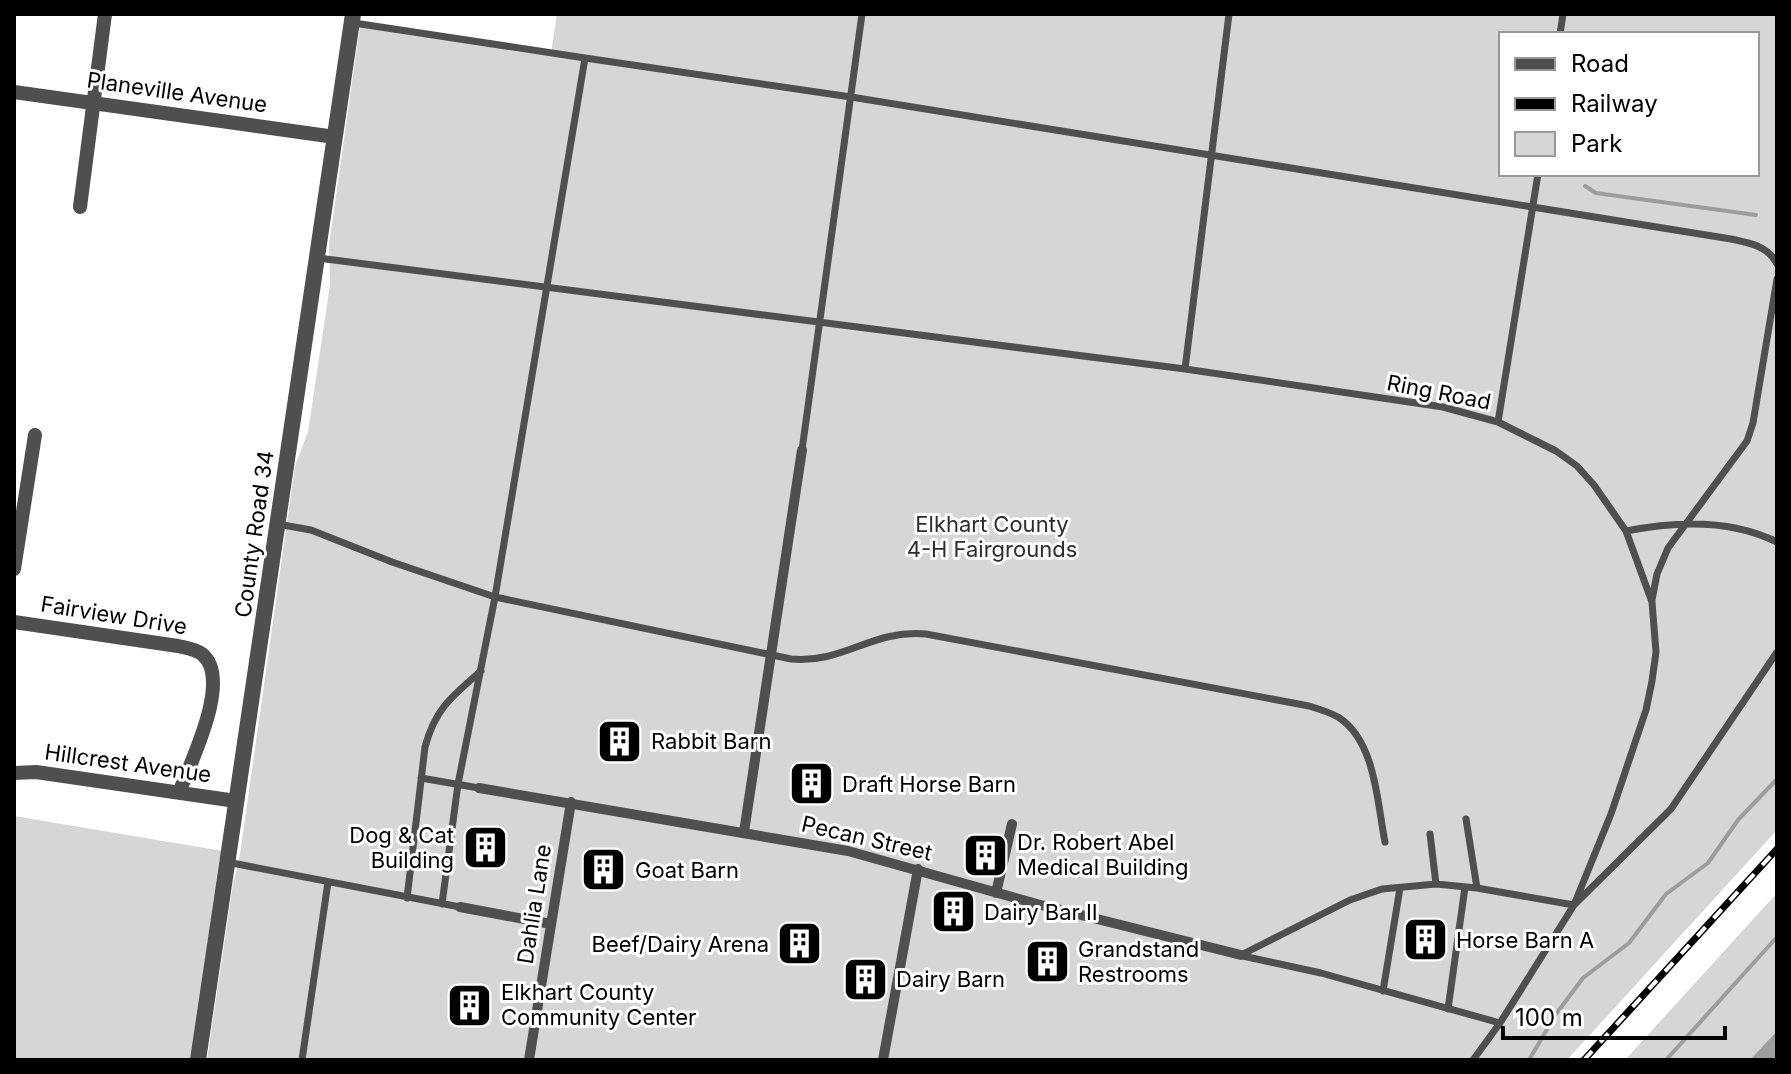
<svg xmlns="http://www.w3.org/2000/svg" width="1791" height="1074" font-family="Inter,sans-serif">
	<rect width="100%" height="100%" fill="#fff"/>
	<path fill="#d6d6d6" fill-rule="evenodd" d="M557,14h1220v816l-210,230h-1360l26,-176 7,-30 55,-388 13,-34 22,-147 -1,-40 31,-219 191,27zM1501,34h256v140h-256z
		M14,816l209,35 -4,10 -28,199h-177z
		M1777,893v167h-152z"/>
	<path fill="#9d9d9d" d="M1777,1031v29h-27z"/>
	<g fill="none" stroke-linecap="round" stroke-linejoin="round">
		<path stroke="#9d9d9d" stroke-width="4" d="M1585,186l11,7 160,22
			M1529,1060l27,-46 27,-36 46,-35 37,-49 42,-31 30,-43 39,-41
			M1666,1060l111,-123"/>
		<path stroke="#4f4f4f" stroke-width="7" d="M354,23l231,35 -90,539 -37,187 -16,120
			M1560,34l3,-20
			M585,58l266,39 880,142c19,4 37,7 46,25
			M318,258l867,111 258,38 55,15 58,29 21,15 17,19 32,46 26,71 4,50 -4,29 -6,29 -35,104 -37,91 -74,118 -27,37
			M1185,369l44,-355
			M1498,422l40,-248
			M802,450l60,-436
			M277,524l34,6 81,32 103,35 296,62c53,5 81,-30 135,-25l383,72c10,3 20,6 29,11 38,24 39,86 47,125
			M1626,531c50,-10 105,-12 151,11
			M1652,600l5,-26 11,-26 79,-107 6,-18 24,-144
			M421,778l58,10
			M1466,819l11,69
			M1430,834l6,50
			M227,862l233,45
			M407,898l18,-151c10,-38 27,-51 56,-76
			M1241,955l109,-55 32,-11 54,-5 41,4 97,17 97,-96 106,-157
			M1243,956l78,17 179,50
			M1383,991l17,-103
			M1448,1009l17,-122
			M302,1060l26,-178"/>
		<path stroke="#4f4f4f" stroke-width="10" d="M479,788l369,63 189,53 204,51
			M744,832l58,-382
			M996,893l16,-69
			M460,907l91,17
			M529,1060l42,-258
			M883,1060l35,-191"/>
		<path stroke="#4f4f4f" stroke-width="14" d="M14,92l321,45
			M80,207l25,-193
			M14,569l21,-134
			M14,622l164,24c8,2 17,3 24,8 31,25 -12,109 -23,139
			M14,773l22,-1 200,29"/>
		<path stroke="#4f4f4f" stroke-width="16" d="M198,1060l155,-1046"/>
		<defs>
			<path id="rail" d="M1584,1060l193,-211"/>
		</defs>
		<use href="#rail" stroke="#000" stroke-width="7"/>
		<use href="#rail" stroke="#fff" stroke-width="4" stroke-dasharray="12" stroke-linecap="butt"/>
	</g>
	<defs>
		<symbol id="building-square" viewBox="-11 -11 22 22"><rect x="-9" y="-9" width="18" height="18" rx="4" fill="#000" stroke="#fff"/><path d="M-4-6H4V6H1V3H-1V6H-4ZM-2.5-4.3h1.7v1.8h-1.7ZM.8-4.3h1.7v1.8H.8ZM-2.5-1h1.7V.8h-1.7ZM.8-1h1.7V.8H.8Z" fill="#fff"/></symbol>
	</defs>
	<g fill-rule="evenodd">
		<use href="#building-square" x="594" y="716" width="51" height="51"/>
		<use href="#building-square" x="786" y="758" width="51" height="51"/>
		<use href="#building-square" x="460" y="822" width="51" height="51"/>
		<use href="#building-square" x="960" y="830" width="51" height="51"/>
		<use href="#building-square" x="578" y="844" width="51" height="51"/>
		<use href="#building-square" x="928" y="886" width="51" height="51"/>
		<use href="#building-square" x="1400" y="914" width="51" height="51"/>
		<use href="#building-square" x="774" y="918" width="51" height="51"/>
		<use href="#building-square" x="1022" y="936" width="51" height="51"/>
		<use href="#building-square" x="840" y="954" width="51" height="51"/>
		<use href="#building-square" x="444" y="980" width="51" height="51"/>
	</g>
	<g text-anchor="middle" stroke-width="6" stroke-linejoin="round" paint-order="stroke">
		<g font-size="22" fill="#000" stroke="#fff">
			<text transform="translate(177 92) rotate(8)" y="8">Planeville Avenue</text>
			<text transform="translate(1439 392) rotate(11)" y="8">Ring Road</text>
			<text transform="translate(254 534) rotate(-82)" y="8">County Road 34</text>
			<text transform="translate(114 615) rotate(9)" y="8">Fairview Drive</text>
			<text transform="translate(128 763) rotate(8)" y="8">Hillcrest Avenue</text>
			<text transform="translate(867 838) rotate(13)" y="8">Pecan Street</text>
			<text transform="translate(534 904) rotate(-81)" y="8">Dahlia Lane</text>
		</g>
		<g font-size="22" fill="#2d2d2d" stroke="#fff">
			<text x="992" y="532">Elkhart County<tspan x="992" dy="25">4-H Fairgrounds</tspan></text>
		</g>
		<g font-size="22" fill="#000" stroke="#fff" text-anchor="start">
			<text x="651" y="749">Rabbit Barn</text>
			<text x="842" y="792">Draft Horse Barn</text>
			<text x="454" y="843" text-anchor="end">Dog &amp; Cat<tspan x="454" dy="25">Building</tspan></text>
			<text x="1017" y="850">Dr. Robert Abel<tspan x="1017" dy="25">Medical Building</tspan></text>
			<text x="635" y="878">Goat Barn</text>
			<text x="984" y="920">Dairy Bar II</text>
			<text x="1456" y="948">Horse Barn A</text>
			<text x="769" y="952" text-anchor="end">Beef/Dairy Arena</text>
			<text x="1078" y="957">Grandstand<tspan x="1078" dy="25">Restrooms</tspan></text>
			<text x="896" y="987">Dairy Barn</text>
			<text x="501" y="1000">Elkhart County<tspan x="501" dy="25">Community Center</tspan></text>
		</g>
	</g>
	<rect width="1791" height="1074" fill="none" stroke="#000000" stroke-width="32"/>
	<rect x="1499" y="32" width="260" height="144" fill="#ffffff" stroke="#999999" stroke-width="2"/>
	<rect x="1515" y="58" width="40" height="12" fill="#4f4f4f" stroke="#999999" stroke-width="2"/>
	<text x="1571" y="72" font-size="24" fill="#000000">Road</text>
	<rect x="1515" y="98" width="40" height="12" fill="#000000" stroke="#999999" stroke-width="2"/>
	<text x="1571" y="112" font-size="24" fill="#000000">Railway</text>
	<rect x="1515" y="132" width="40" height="24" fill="#d6d6d6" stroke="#999999" stroke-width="2"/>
	<text x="1571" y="152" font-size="24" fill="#000000">Park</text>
	<path d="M1503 1026v12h222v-12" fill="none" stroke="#000000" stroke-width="4"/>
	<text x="1515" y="1026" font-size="24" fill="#000000" stroke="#ffffff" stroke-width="6" paint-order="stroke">100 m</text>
</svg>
